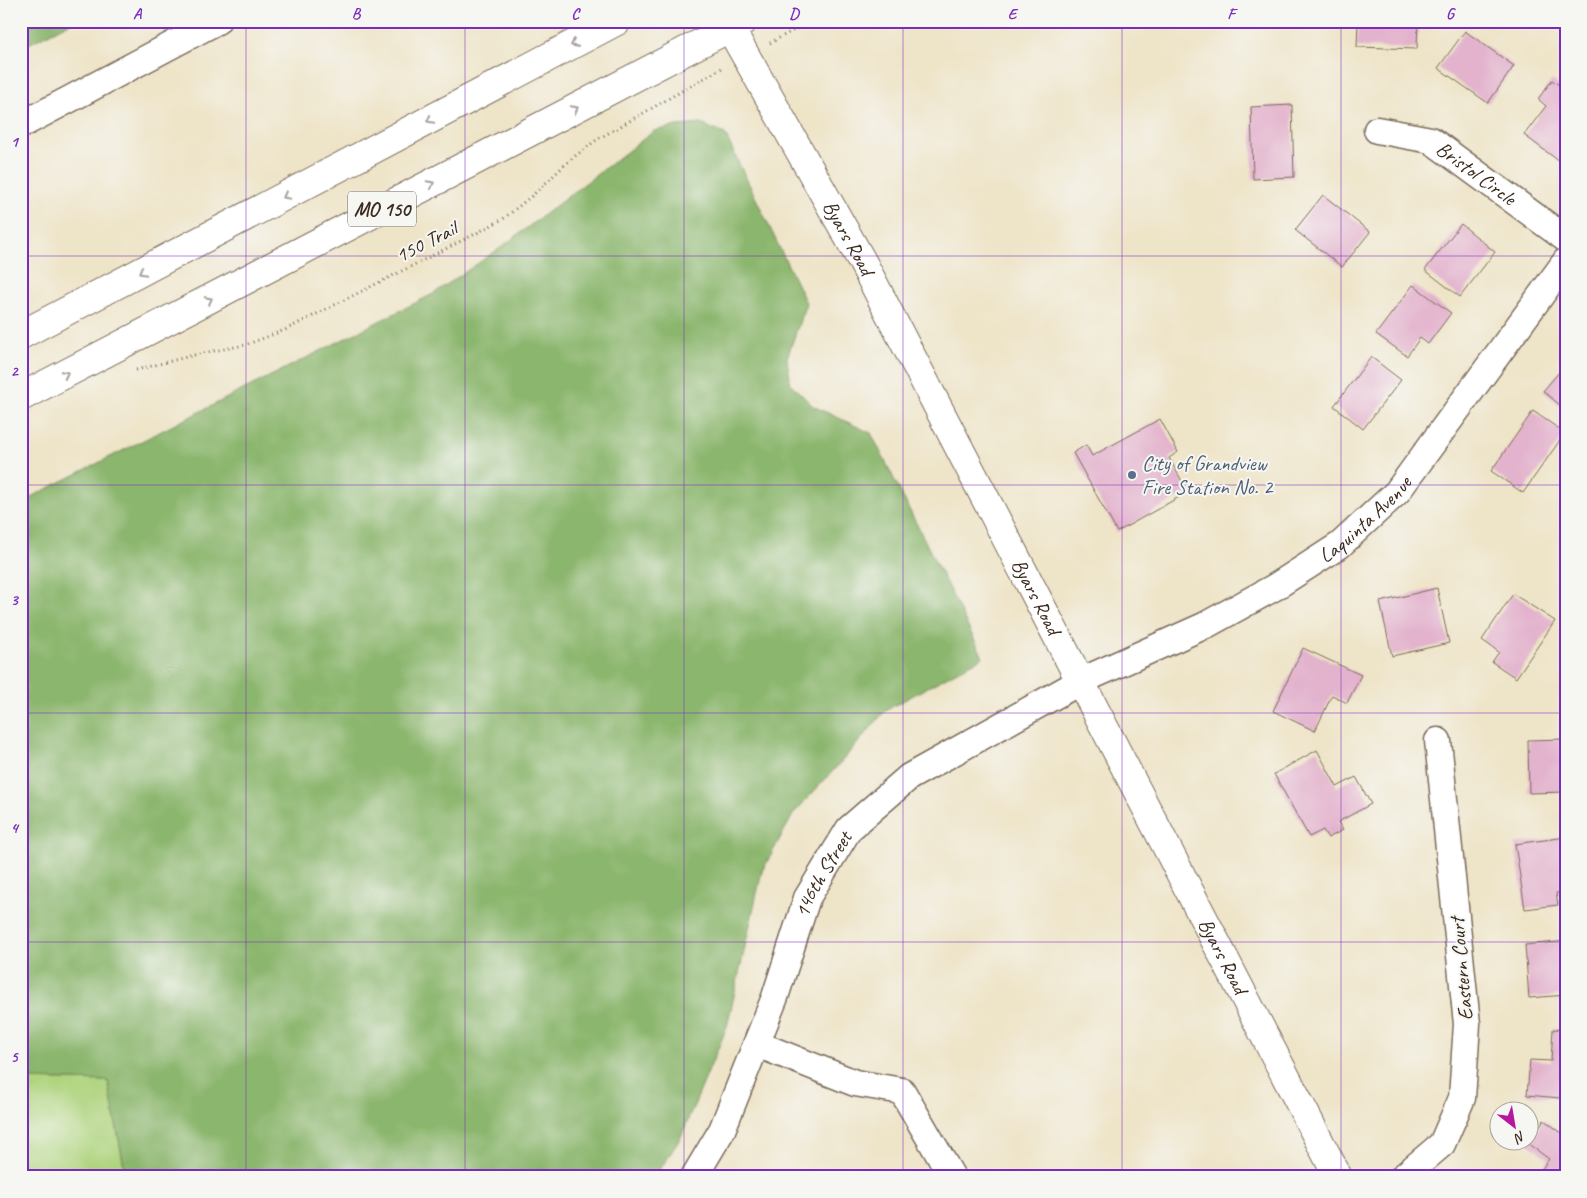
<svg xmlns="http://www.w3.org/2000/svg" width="1587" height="1198" font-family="Caveat,sans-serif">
	<rect width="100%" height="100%" fill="#f6f6f2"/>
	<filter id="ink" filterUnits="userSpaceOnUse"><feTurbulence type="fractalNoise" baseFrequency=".02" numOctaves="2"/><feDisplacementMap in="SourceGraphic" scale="10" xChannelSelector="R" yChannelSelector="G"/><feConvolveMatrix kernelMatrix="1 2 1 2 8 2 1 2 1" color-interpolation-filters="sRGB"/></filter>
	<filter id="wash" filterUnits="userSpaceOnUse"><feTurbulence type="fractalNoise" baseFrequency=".0096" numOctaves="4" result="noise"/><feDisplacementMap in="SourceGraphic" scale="20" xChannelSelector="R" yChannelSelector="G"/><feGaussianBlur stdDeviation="1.12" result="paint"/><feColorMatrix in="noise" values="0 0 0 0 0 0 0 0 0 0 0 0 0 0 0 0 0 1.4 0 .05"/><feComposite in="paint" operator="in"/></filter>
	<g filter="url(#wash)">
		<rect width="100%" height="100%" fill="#eee4c8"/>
		<path fill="#afd47e" stroke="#757f4e" d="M21,1079l87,2 18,96h-105z"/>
		<path fill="#8bb66d" stroke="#637046" d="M21,21h52l-52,27z
			M701,124l24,10 81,169 -19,55 3,25 23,23 58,27 112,224 -97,53 -44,51 -48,52 -32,58 -35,156 -47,112 -25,38h-529l-18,-96 -87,-2v-577l412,-208 66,-45 155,-118 23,-5z"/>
		<g id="blocks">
			<path fill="#e3b3cd" d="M1358,21h60l-1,28 -60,-2z
				M1465,31l49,35 -26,37 -50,-35z
				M1552,80l14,10v63l-7,8 -35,-26 22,-29 -8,-7z
				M1292,105l2,72 -41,2 -2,-72z
				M1323,195l47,37 -28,35 -47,-37z
				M1461,224l34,28 -35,45 -35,-27z
				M1413,285l38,28 -23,31 -8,-6 -13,18 -31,-22z
				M1371,357l30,23 -38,49 -29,-23z
				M1566,364v46l-23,-19z
				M1533,411l32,22 -42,60 -32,-22z
				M1160,419l18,33 -9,6 19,34 -71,40 -44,-79 13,-8 6,11z
				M1437,588l12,55 -57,13 -12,-54z
				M1513,594l42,27 -39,57 -24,-16 7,-10 -17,-12z
				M1303,648l58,27 -14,28 -15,-8 -17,36 -42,-20z
				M1566,739v53l-37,1 -1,-53z
				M1317,750l20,37 19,-10 15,27 -33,18 5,8 -15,8 -5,-8 -14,7 -35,-63z
				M1566,837v55l-10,1 2,12 -33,4 -10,-65z
				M1566,941v54l-37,3 -4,-53z
				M1553,1029l13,1v58l-5,-1 -1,11 -33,-3 3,-35 21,1z
				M1544,1120l22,16v41h-30l13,-18 -22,-16z"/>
		</g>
	</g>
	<g filter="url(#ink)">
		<use href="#blocks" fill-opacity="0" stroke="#7a6b5a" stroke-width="1"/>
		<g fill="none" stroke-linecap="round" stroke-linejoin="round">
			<defs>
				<g id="minor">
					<path d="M21,125l196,-104"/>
					<path id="s1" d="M1377,130l54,10 135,99"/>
					<path d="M757,1044l98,39 47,8 50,86"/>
					<path id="s2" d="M694,1177l28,-47 53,-133 32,-99 42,-69 60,-52 172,-96 125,-56 69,-38 65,-42 57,-53 169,-231"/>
					<path d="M1403,1177l39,-33 20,-46 5,-74 -29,-283"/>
				</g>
				<g id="tertiary">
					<path id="s3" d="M726,21l137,242 475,914"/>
				</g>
				<path id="primary" d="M21,335l596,-314
					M21,397l722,-376"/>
			</defs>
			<use href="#minor" stroke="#7a6b5a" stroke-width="29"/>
			<use href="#tertiary" stroke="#7a6b5a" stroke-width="30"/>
			<use href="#primary" stroke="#7a6b5a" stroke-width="30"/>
			<path stroke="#7a6b5a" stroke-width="3" stroke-dasharray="1 4" stroke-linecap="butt" d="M770,43l41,-22
				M136,370l62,-16 47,-9 40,-15 192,-97 26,-14 31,-25 36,-34 28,-21 124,-71"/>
			<use href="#minor" stroke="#fff" stroke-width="26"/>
			<use href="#tertiary" stroke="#fff" stroke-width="28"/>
			<use href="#primary" stroke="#fff" stroke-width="28"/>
		</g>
		<defs><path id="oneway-chevron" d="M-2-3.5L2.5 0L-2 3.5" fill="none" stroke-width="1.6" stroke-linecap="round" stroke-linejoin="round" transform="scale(1.25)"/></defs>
		<g stroke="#a79f9a">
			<use href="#oneway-chevron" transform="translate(574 44) rotate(152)"/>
			<use href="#oneway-chevron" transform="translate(575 109) rotate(-28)"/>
			<use href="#oneway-chevron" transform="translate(430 120) rotate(152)"/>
			<use href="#oneway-chevron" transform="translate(431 184) rotate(-28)"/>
			<use href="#oneway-chevron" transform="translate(286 196) rotate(152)"/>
			<use href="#oneway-chevron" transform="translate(142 272) rotate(152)"/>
			<use href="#oneway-chevron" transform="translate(209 300) rotate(-28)"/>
			<use href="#oneway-chevron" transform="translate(65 374) rotate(-27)"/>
		</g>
	</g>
	<path fill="none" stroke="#7b2cbf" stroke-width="1" stroke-opacity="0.55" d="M246,21v1156M465,21v1156M684,21v1156M903,21v1156M1122,21v1156M1341,21v1156M21,256h1545M21,485h1545M21,713h1545M21,942h1545"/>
	<circle fill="#5c6f8a" stroke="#f6f6f2" stroke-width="2" cx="1132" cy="475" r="5"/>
	<g text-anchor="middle" stroke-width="4" stroke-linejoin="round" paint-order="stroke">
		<rect fill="#f6f6f2" stroke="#73675e" stroke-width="1" x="348" y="191.5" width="68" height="35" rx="4"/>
		<g font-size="20" font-weight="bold" fill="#3b2a1e">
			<text x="382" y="216">MO 150</text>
		</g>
		<g font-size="21" fill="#3b2a1e" stroke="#f6f6f2">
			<text dy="7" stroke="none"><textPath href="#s1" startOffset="111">Bristol Circle</textPath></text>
			<text dy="7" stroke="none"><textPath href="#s3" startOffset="249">Byars Road</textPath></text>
			<text transform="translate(426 242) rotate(-27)" y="7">150 Trail</text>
			<text dy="7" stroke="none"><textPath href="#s2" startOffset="988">Laquinta Avenue</textPath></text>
			<text dy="7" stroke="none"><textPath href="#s3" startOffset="654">Byars Road</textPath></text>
			<text dy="7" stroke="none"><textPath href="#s2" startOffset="330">146th Street</textPath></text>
			<text dy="7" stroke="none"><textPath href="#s3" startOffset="1059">Byars Road</textPath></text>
			<text transform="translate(1461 969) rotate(-95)" y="7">Eastern Court</text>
		</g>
		<g font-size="21" fill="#4e5e75" stroke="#f6f6f2" text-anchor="start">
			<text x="1142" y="470">City of Grandview<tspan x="1142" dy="24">Fire Station No. 2</tspan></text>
		</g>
	</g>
	<rect width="1587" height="1198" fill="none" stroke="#f6f6f2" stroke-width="55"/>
	<g transform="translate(1514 1126) rotate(149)"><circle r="24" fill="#f6f6f2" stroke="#aba49d"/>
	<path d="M0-4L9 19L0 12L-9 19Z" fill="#b5179e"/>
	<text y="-8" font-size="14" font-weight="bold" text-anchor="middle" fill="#3b2a1e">N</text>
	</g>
	<rect x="28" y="28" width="1532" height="1142" fill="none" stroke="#7b2cbf" stroke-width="2"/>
	<g font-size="16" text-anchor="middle" font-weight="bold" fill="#7b2cbf">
		<text x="137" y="19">A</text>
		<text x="356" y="19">B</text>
		<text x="575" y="19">C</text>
		<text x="794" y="19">D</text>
		<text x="1012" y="19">E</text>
		<text x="1231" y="19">F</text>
		<text x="1450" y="19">G</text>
		<text x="14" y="147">1</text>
		<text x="14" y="376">2</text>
		<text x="14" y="605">3</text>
		<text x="14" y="833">4</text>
		<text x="14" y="1062">5</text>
	</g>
</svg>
